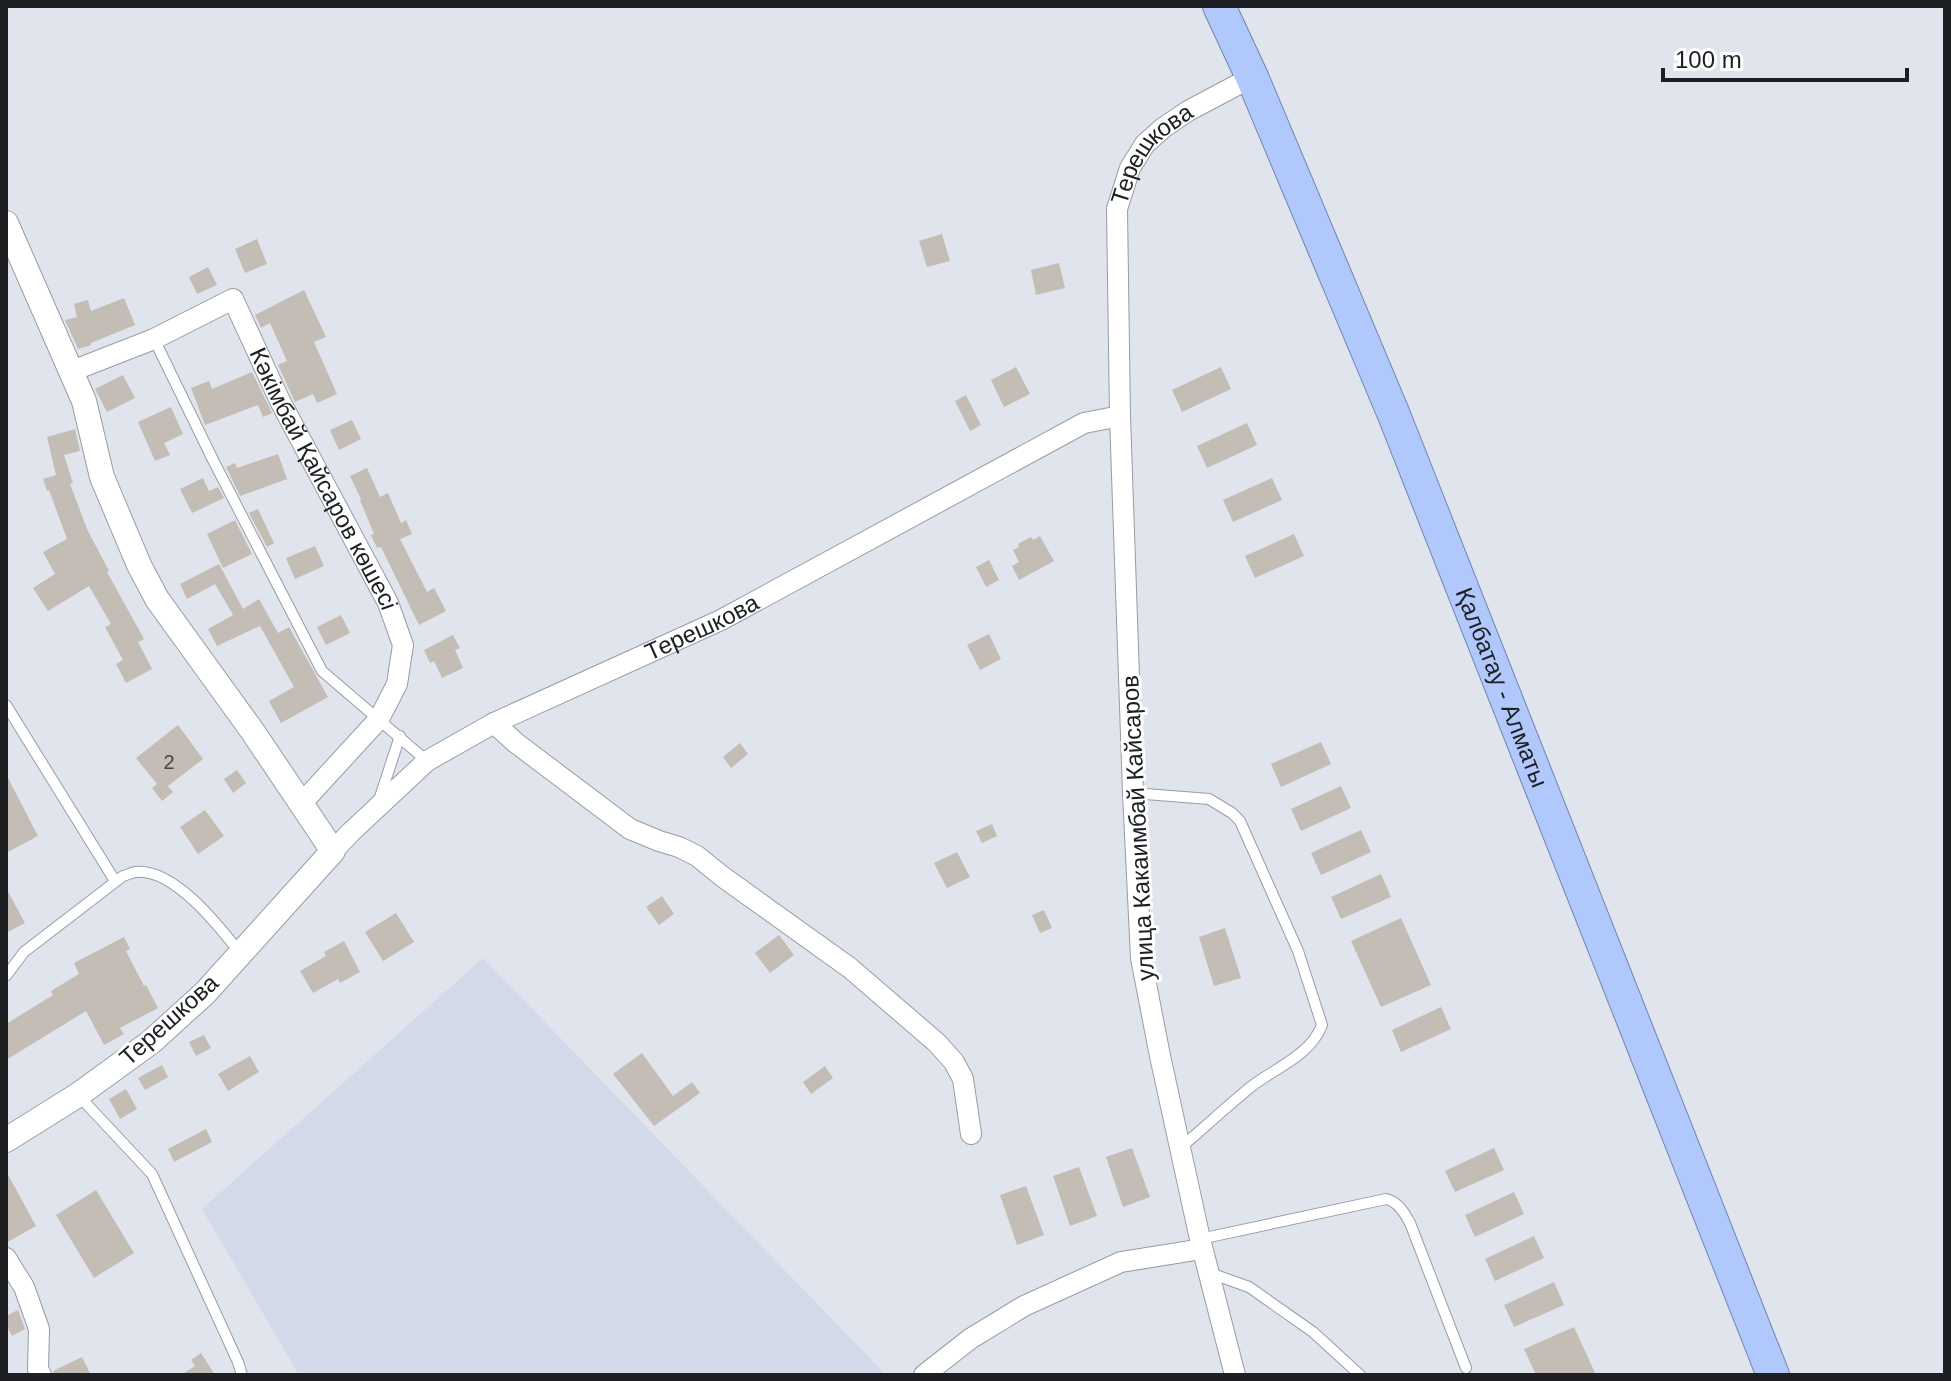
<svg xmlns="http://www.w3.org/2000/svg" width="1951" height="1381" font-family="Helvetica,sans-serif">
	<rect width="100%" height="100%" fill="#e0e4ed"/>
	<path fill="#d2d9e9" d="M483,958l403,417h-587l-97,-166z"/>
	<path fill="#c3bdb5" d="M942,234l8,27 -23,6 -8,-26z
		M257,239l10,25 -22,9 -10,-24z
		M1059,263l6,25 -29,7 -5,-25z
		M208,267l9,18 -20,9 -8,-17z
		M304,290l22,47 -12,5 23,52 -20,9 -4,-9 -18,8 -17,-37 9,-4 -17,-38 -9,5 -6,-13z
		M124,298l11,27 -44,18v2l-13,4 -13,-29 12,-3 -3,-13 14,-4 3,11z
		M1016,367l14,27 -26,13 -13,-27z
		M1221,367l10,22 -49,23 -10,-22z
		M252,372l20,41 -9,4 -5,-12 -53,20 -14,-37 18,-7 3,8z
		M123,375l12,23 -28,14 -12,-23z
		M966,395l15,30 -11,6 -15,-30z
		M171,407l12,27 -19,9 6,12 -15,6 -17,-39z
		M352,420l9,19 -22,11 -9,-20z
		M1247,423l10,22 -50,23 -10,-22z
		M75,429l5,22 -16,4 9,28 -3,1 17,45 22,42 -2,1 37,67 -6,3 14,27 -26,14 -10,-19 7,-4 -18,-33 6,-3 -22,-38 -41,25 -15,-23 22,-14 -12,-22 24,-13 -18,-49 -2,1 -4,-12 13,-4 -9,-38z
		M278,454l9,25 -47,17 -14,-29 9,-4 2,5z
		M367,468l13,29 8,-4 13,30 5,-3 6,14 -12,5 27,53 7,-4 12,23 -27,14 -38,-78 -4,1 -6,-13 3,-1 -14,-34 1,-1 -11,-23z
		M203,478l6,13 9,-4 6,11 -32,15 -12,-24z
		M1272,478l10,22 -49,22 -10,-22z
		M258,509l16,34 -7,4 -18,-34z
		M235,520l17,34 -29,14 -16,-34z
		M1294,534l10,22 -49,22 -10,-22z
		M1040,536l14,25 -35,19 -7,-14 7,-4 -6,-12 6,-3 -1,-3 13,-7 2,3z
		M315,546l9,20 -29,13 -9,-21z
		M989,560l10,20 -13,7 -10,-20z
		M219,564l24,45 16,-10 19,34 11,-6 39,70 -47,26 -12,-22 25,-14 -34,-61 -43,20 -9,-17 25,-14 -18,-31 -28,15 -7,-15z
		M341,615l9,18 -24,12 -9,-18z
		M989,634l12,25 -21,11 -13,-25z
		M453,635l7,13 -5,2 8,18 -21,10 -8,-17 -4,2 -6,-13z
		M178,725l25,34 -35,27 5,6 -11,9 -10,-13 5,-4 -21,-26z
		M1321,742l10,22 -50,23 -10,-23z
		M740,743l8,11 -17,14 -8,-11z
		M237,770l9,13 -13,10 -9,-14z
		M6,774l32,62 -32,17z
		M1341,786l10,22 -50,23 -10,-22z
		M205,810l19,26 -26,18 -18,-27z
		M992,824l5,12 -15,7 -6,-12z
		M1361,830l10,22 -50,23 -10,-22z
		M957,852l13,25 -23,11 -13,-25z
		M1381,874l10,23 -50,22 -10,-22z
		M6,888l19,35 -19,10z
		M662,896l12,18 -15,11 -13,-18z
		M1044,910l8,18 -12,5 -8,-18z
		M396,913l18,29 -31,19 -18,-29z
		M1401,918l30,67 -50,22 -30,-66z
		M1225,928l16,50 -27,8 -15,-49z
		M779,935l15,20 -24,18 -15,-20z
		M124,937l6,12 -4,2 18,35 2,-1 12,23 -38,20 4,6 -20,11 -18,-34 -80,49v-36l47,-29 -2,-4 28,-17 -5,-11z
		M344,941l16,31 -20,11 -2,-4 -25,14 -13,-22 26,-15 -2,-4z
		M1441,1007l10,22 -50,23 -9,-22z
		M204,1035l7,13 -15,8 -7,-14z
		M642,1053l31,43 19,-14 8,11 -46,33 -41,-52z
		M250,1056l9,16 -31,19 -10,-17z
		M162,1065l6,12 -23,13 -7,-12z
		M825,1066l8,12 -22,16 -8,-12z
		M126,1089l11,20 -17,10 -11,-20z
		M206,1129l6,13 -38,20 -6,-13z
		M1132,1148l18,49 -27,10 -17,-50z
		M1494,1148l10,22 -49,22 -10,-21z
		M1079,1167l18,49 -27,10 -17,-50z
		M6,1171l30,55 -30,17z
		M1026,1186l18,49 -27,10 -17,-50z
		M96,1190l38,63 -40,25 -38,-63z
		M1514,1192l10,22 -49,23 -10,-22z
		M1534,1236l10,22 -49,23 -10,-22z
		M1554,1282l10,23 -50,22 -10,-22z
		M18,1310l7,19 -13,7 -6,-11v-9z
		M1574,1327l22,48h-60l-12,-26z
		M201,1353l14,22h-34l14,-9 -4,-6z
		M82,1357l9,18h-37l-1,-4z"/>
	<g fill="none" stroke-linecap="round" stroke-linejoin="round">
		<defs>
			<path id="service" d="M154,339l59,121 109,211 105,90
				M6,705l109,176
				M1133,793l76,6 23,14 8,8 58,130 24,74c-11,30 -47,43 -70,61 -25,20 -48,42 -72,62
				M379,800l21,-64
				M6,976l18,-24 99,-76c4,-1 8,-3 12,-4 38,-5 84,54 105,81
				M78,1095l74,79 86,188 4,13
				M1200,1239l186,-40c12,3 18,13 24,24l56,145
				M1210,1273l39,14 64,45 47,43"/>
			<g id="minor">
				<path id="s1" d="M72,371l82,-32 79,-40 47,102 108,202 15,42 -6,39 -18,35 -78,85"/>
				<path d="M494,723l22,20 114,86 29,12 20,6 18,9 26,21 127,91 87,75 17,19 9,17 8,55"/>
				<path id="s2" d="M333,851l18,-19 76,-71 67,-38 227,-103 363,-197 36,-7"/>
				<path d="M6,1258l18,29 15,42 -1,40 3,6"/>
				<path d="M924,1375l46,-36 54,-33 97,-44 81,-13"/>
				<path id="s3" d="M1235,1375l-35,-136 -40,-183 -19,-98 -8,-165 -13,-377 -3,-207 13,-41 15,-24 18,-16 25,-17 64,-34"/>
			</g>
			<path id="tertiary" d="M6,223l78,178 18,76 37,88 18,34 96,133 80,119 -128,142 -54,49 -73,53 -72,45"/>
			<g id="trunk">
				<path id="s4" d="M1219,6l33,71 142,338 379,960"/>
			</g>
		</defs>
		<use href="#service" stroke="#989ca4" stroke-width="12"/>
		<use href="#minor" stroke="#989ca4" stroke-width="22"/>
		<use href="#tertiary" stroke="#989ca4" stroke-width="26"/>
		<use href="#trunk" stroke="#7084b0" stroke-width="34"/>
		<use href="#service" stroke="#fff" stroke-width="10"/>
		<use href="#minor" stroke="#fff" stroke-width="20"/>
		<use href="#tertiary" stroke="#fff" stroke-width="24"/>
		<use href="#trunk" stroke="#b0c8fc" stroke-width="32"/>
	</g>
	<g text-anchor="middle" stroke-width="6" stroke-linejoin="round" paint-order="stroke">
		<g font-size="20" fill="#464647">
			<text x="169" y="769">2</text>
		</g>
		<g font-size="24" fill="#1d1f22" stroke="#fff">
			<text dy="8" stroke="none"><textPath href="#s3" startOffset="1244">Терешкова</textPath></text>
			<text dy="8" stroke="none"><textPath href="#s1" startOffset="378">Кәкімбай Қайсаров көшесі</textPath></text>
			<text dy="8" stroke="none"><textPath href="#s2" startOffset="436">Терешкова</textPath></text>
			<text dy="8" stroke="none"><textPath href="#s4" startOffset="738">Қалбатау - Алматы</textPath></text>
			<text transform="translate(1138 828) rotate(-93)" y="8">улица Какаимбай Кайсаров</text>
			<text transform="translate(169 1020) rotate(-42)" y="8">Терешкова</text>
		</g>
	</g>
	<rect width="1951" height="1381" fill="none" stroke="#1d1f22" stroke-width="16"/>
	<path d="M1663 68v12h244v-12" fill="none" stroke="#1d1f22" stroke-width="4"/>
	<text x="1675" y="68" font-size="24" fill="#1d1f22" stroke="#ffffff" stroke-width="6" paint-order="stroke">100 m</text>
</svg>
